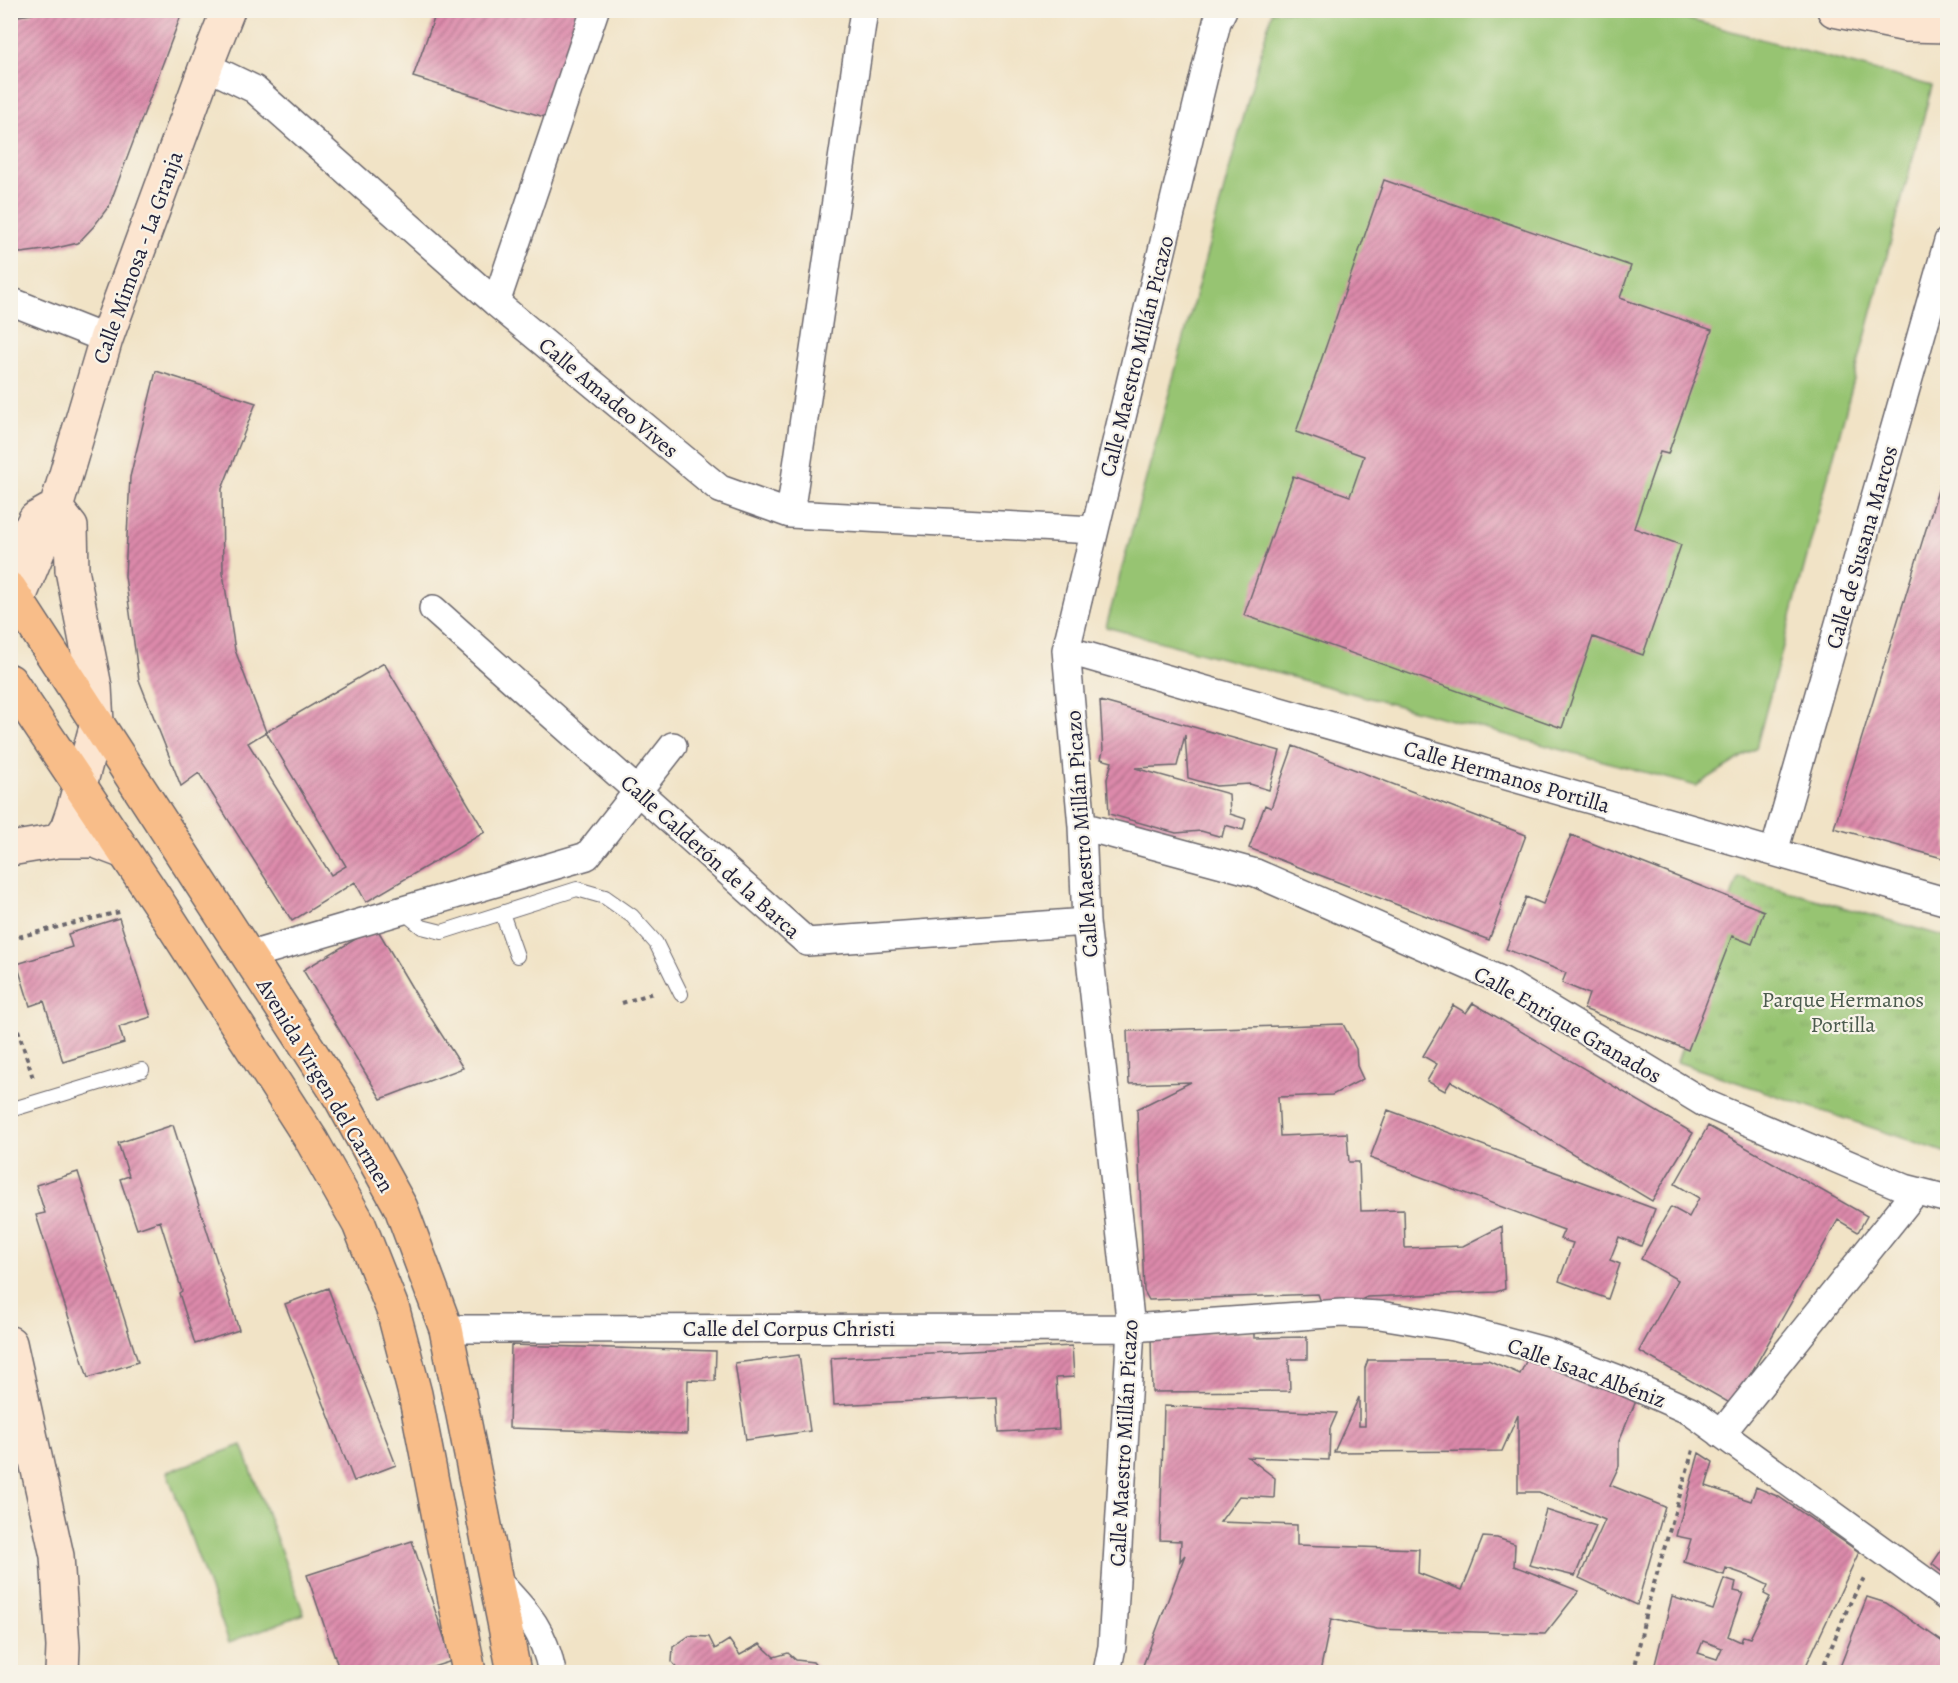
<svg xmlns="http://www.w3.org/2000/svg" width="1958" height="1683" font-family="Alegreya,serif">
	<defs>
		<pattern id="grass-tufts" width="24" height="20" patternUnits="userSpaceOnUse" patternTransform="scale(1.5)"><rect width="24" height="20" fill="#97c472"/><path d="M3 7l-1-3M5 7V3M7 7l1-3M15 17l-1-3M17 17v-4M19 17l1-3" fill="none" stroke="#82a864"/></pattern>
		<pattern id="building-hatch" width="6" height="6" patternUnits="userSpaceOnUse" patternTransform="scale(1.5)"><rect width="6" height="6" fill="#dc89aa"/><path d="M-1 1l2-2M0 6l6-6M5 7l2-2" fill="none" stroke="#b2708c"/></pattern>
	</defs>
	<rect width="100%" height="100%" fill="#f7f3e8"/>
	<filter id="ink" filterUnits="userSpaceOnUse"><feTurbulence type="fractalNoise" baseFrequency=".0167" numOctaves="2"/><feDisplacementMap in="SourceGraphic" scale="12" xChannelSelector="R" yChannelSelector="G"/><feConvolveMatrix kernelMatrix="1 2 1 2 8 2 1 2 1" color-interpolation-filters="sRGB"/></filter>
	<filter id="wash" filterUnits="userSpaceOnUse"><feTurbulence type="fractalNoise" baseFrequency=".008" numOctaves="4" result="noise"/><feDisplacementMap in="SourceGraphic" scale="24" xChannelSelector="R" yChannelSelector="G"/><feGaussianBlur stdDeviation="1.35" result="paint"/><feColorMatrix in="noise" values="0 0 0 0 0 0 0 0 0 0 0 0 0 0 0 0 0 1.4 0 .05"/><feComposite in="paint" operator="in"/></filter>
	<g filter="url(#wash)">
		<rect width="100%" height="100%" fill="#f1e3c6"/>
		<path fill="url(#grass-tufts)" stroke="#5c7356" stroke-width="1.5" d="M1738,877l209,60v216l-270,-91z"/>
		<path fill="#97c472" stroke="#5c7356" stroke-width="1.5" d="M1272,11h386l274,75 -176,662 -60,38 -590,-159z
			M242,1445l62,169 -75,28 -62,-170z"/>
		<g id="blocks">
			<path fill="url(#building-hatch)" fill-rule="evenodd" d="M33,10h150l-74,196 -15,20 -16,17 -26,6 -31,4 -11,-2v-234l22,-3z
				M437,10h150l-36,109 -138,-42z
				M1384,180l247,86 -11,32 92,32 -44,124 -8,-2 -26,76 47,17 -38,110 -50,-18 -31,91 -318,-113 49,-139 57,20 14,-40 -68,-24z
				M156,371l100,32 -34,86 1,84 12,77 31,82 -18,11 83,132 15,-9 -80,-134 118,-69 101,169 -119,70 -11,-20 -63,39 -93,-148 -18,13 -42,-106 -14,-104 5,-99z
				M1947,461v395l-1,3 -112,-31z
				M1100,701l180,50 -11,39 -19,-6 -34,2 -28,-8 -3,-43 -8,31 -42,2 94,26 1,20 16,5 -3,11 -18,-5 -3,12 -21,-6 -25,2 -67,-19 -2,-35 5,-17 -11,-3 2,-8z
				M1293,746l233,89 -26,70 2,1 -13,34 -240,-92 16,-43 6,3z
				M1571,835l193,76 -12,33 -20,-8 -44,114 -104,-41 5,-15 -27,-11 4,-10 -60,-24 20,-52 17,7z
				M119,918l32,99 -32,10 5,16 -61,19 -19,-61 -14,5 -13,-42 55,-17 -4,-13z
				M376,927l42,71 45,70 -82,31 -78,-129z
				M1473,1003l220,130 -41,68 -201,-120 -6,10 -18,-10 10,-17 -14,-8 30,-51 13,8z
				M1343,1024l13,25 1,17 6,13 -31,16 -54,2 2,39 67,-3 2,29h10l2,49 43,-1 1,38 58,-2 39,-20 3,63 -9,3 -129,5 -8,4 -38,1 -3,-8 -169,6 -5,-9 -7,-182 54,-27 -62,2 -2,-53z
				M1388,1110l267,99 -14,37 -22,-9 -9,23 10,4 -12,35 -49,-18 14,-38 -13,-4 4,-9 -194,-72z
				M173,1125l66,205 -44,14 -16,-51 3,-2 -22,-70 -23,8 -17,-50 9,-3 -11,-33z
				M1708,1126l159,90 -9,16 -20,-12 -105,185 -94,-54 39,-71 -37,-21 30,-52 18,10 10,-19 -24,-14z
				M78,1172l60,190 -50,16 -52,-163 9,-2 -9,-28z
				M328,1288l68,177 -42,16 -69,-177z
				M1254,1332v6l53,-1v22h-18l1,32 -138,1 -1,-59z
				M511,1345l205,6 -1,30 -27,-1 -1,54 -178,-6z
				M1072,1346l2,31 -18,1 3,51 -60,3 -2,-35 -163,8 -3,-47z
				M1530,1353l106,48 -17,40v25l-9,19 55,22 -28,98 -58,-27 26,-58 -66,-28h-21v-77l-16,36 -168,1 25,-55v29h6v-58l3,-8h120l32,14z
				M799,1355l11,76 -64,9 -11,-77z
				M1164,1406l173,7 -7,16 -1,31 -81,-3 27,21 -1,20 -35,-2 -19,26 77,3v20l122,4 -1,24 44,17 21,-53 14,1 18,6 -1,22 65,25 -34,43 -168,-5 -46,-10 -11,53h-164l-14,-4 43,-113 -5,6 1,-20 -21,-1z
				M1699,1453l14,9 -7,24 45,15 5,-14 23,10 80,55 -56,120h-150l19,-75 41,13 11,-31 12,4 -2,8 9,2 -15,43 13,6 2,-6 7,2 20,-41 -6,-3 4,-9 -19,-9 -23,-8 -2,7 -40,-13 7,-23 -15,-3zM1703,1641l19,7 -5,11 -19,-6z
				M1546,1510l50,16 -21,50 -46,-11z
				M412,1541l40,120 -35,11h-77l-33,-97z
				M1947,1542v34l-15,-12z
				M1867,1597l19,6 61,42v27h-109z
				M689,1636l20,1 6,12 14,-9 11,15 20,-11 14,13 14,-4 8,7 17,2 8,10h-143l2,-1 -8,-9 1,-15z"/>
		</g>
	</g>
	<g filter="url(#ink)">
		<use href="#blocks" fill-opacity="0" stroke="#6a666c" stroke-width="1.5"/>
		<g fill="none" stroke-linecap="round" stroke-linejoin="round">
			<defs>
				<path id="lane" d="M401,910l21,17 20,5 135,-43 28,8 27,19 24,27 25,51
					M502,913l15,43
					M10,1110l132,-40"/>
				<path id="street" d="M206,66l48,23 242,214 224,186 70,25 304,16
					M10,301l96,38
					M496,303l99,-293
					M790,514l74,-504
					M433,609l374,333 279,-20
					M1066,650l882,252
					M1082,826l174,47 247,108 201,122 201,85 43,11
					M1774,852l174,-611
					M247,956l340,-100 86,-110
					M446,1329l685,-1 211,-15 38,2 74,12 94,25 68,26 74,33 258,187
					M1721,1434l195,-243
					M495,1579c31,33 48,48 57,93
					M1107,1672l5,-25 19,-319 -45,-406 -4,-96 -16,-176 151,-628 6,-12"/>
				<path id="secondary" d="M1834,10l73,15 41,1
					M56,508l15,19 1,43 23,117 2,36 -24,88 -6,17 -9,13
					M10,546l11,-7 10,-12 4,-8 14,-8
					M10,620l46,-112 50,-169 100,-273 22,-56
					M10,849l48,-8h37l29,11
					M10,1343l47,213 6,91 -1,25"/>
				<path id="primary" d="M10,589l331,510 60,109 45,121 68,343
					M10,681l148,221 154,239 47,83 34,86 22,84 54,278"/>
			</defs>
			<use href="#lane" stroke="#6a666c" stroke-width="16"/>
			<use href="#street" stroke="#6a666c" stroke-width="30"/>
			<use href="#secondary" stroke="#6a666c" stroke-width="36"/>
			<use href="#primary" stroke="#6a666c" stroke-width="36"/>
			<path stroke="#6a666c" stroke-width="4" stroke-dasharray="4.5 4.5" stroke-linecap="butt" d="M10,939l113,-28
				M622,1003l31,-10
				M10,1004l23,74
				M1634,1672l12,-61 47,-161
				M1821,1672l28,-67 16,-29"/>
			<use href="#lane" stroke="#fff" stroke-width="14"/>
			<use href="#street" stroke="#fff" stroke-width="27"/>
			<use href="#secondary" stroke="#fce5d0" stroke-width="33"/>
			<use href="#primary" stroke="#f8bd89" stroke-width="33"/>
		</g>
	</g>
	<g text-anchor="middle" stroke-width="4.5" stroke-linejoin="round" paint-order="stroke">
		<g font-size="22" fill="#22223b" stroke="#f7f3e8">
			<text transform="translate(137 257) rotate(-70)" y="8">Calle Mimosa - La Granja</text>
			<text transform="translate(1136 356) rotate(-76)" y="8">Calle Maestro Millán Picazo</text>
			<text transform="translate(609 397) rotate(40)" y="8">Calle Amadeo Vives</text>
			<text transform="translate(1861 547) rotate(-74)" y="8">Calle de Susana Marcos</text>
			<text transform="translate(1507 776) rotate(16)" y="8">Calle Hermanos Portilla</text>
			<text transform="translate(1081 834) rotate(-94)" y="8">Calle Maestro Millán Picazo</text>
			<text transform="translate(711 856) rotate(42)" y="8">Calle Calderón de la Barca</text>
			<text transform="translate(1568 1024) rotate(30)" y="8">Calle Enrique Granados</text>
			<text transform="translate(326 1085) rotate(59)" y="8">Avenida Virgen del Carmen</text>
			<text x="789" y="1336">Calle del Corpus Christi</text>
			<text transform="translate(1587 1372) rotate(20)" y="8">Calle Isaac Albéniz</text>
			<text transform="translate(1123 1443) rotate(-87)" y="8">Calle Maestro Millán Picazo</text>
		</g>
		<g font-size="22" fill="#4b5b4e" stroke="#f7f3e8">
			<text x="1843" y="1007">Parque Hermanos<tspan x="1843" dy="25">Portilla</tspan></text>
		</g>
	</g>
	<rect width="1958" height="1683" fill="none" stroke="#f7f3e8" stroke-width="36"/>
</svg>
